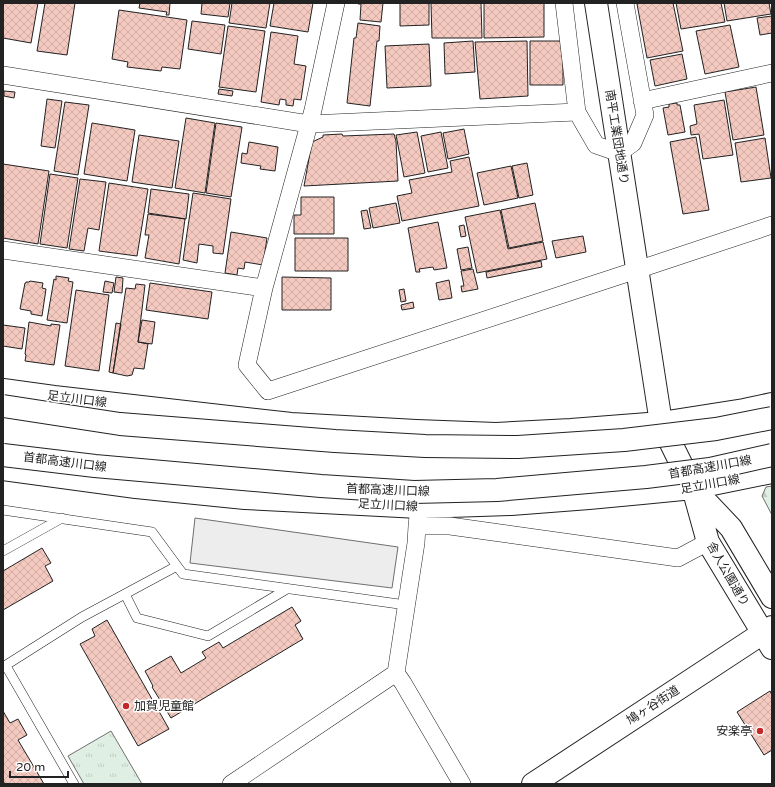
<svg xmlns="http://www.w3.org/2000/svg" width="775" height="787" font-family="'Varela Round','Noto Sans JP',sans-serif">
	<defs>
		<pattern id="grass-tufts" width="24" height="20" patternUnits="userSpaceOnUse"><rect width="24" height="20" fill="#e0efe3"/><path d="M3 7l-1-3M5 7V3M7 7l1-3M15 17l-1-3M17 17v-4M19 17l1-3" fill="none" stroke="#c0cdc2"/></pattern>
		<pattern id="forest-firs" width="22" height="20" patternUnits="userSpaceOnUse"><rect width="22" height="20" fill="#e0efe3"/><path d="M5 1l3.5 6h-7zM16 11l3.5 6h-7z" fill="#c0cdc2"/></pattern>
		<pattern id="building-cross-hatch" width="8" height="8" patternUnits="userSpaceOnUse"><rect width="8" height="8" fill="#f3c9c0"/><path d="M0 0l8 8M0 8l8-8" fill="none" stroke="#d0aca5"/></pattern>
	</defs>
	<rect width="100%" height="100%" fill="#fff"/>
	<path fill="url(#grass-tufts)" stroke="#6f6f6f" d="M111,731l31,53h-58l-16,-28z"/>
	<path fill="url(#forest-firs)" stroke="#6f6f6f" d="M772,486v29l-10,-19 4,-9z"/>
	<path fill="#ededed" stroke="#6f6f6f" d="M195,518l203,29 -6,41 -202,-25z"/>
	<path fill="url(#building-cross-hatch)" stroke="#222" d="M3,3h35l-7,40 -28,-5z
		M45,3h30l-8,52 -30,-4z
		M140,3h30l-1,12h-3l1,-3 -28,-4z
		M202,3h28l-2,14 -27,-3z
		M232,3h38l-4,25 -37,-5z
		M274,3h39l-5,29 -38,-6z
		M358,3h25l-2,19 -21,-2 1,-16h-3z
		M400,3h29v22l-29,1z
		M431,3h50l1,35h-50z
		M484,3h60v34l-60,1z
		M641,3h32l10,48 -36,7 -10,-54z
		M676,3h45l4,19 -44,7z
		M724,3h45l2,11 -44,7z
		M119,10l68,10 -7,49 -18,-2 -1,4 -34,-4 1,-5 -16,-3z
		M772,16v17l-12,2 -3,-17z
		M192,21l33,4 -4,29 -33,-5z
		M358,23l22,3 -1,15h-2l-7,65 -23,-3 7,-65h2z
		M730,25l9,42 -34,7 -9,-43z
		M228,26l37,5 -9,61 -37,-5z
		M271,32l27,4 -4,28 12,2 -5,34 -7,-1 -1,7 -7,-1v-5l-6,-1 -1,6 -18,-3z
		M473,41l2,31 -30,2 -1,-31z
		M527,41l1,55 -48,3 -5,-57z
		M530,41h33v44h-33z
		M429,44l2,42 -44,2 -2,-42z
		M682,54l5,25 -32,7 -5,-26z
		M756,87l8,48 -31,5 -8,-48z
		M219,89l14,2 -1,5 -14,-2z
		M4,91l11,1 -1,6 -10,-2z
		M47,99l15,2 -7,47 -14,-2z
		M724,100l9,55 -30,4 -4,-25 -8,1 -1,-9 7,-2 -3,-19z
		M65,102l24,3 -11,70 -24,-4z
		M677,103v2h3l5,27 -17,3 -5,-27 6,-1v-3z
		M186,118l29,5 -10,70 -30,-5z
		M92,123l43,7 -8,51 -43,-7z
		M216,123l26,4 -11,70 -25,-4z
		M464,129l5,25 -21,5 -5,-26z
		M417,132l8,41 -21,4 -8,-42z
		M441,132l7,36 -20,4 -7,-36z
		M342,134l1,2 51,-2 2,7 2,40 -94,5 8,-44 11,-5v-2z
		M139,135l40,6 -7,47 -40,-6z
		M696,137l13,73 -26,4 -13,-72z
		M765,138l6,40 -30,4 -6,-39z
		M249,142l29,5 -3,24 -15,-2 1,-3 -20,-3 1,-10 5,1z
		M469,157l10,49 -77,15 -5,-25 15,-3 -3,-13 43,-8 -2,-11z
		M527,163l6,32 -14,3 -7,-32z
		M3,164l46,7 -11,73 -35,-6z
		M511,166l7,32 -34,7 -7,-32z
		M50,174l28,4 -11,70 -27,-4z
		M80,179l26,3 -7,48 -11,-2 -4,23 -15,-2z
		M109,183l39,6 -11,67 -38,-5z
		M151,189l38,5 -3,25 -38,-6z
		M193,193l38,6 -8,55 -10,-1v-7l-14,-2 -2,19 -14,-3z
		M301,197h33v37h-40v-19h7z
		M396,203l4,20 -27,5 -4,-20z
		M535,203l8,38 -34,7 -8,-38z
		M367,210l4,18 -7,1 -3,-18z
		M500,210l8,39 35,-7 4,17 -70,14 -12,-56z
		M148,214l37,5 -6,45 -34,-6 4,-23h-4z
		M438,222l9,46 -13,2 -1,-3 -14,2 1,3h-4l-8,-44z
		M464,225l2,11 -5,1 -2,-11z
		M231,232l36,6 -4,27 -18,-3 -1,7 -6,-1 -1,7 -12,-2z
		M583,236l3,16 -30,6 -4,-17z
		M295,238h53v33h-53z
		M468,247l4,21 -11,2 -4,-21z
		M541,261l1,6 -55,11 -1,-6z
		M473,269l5,20 -16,3 -1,-6h3l-3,-15z
		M56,276l13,2 -1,3 5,1 -6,41 -20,-3 7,-41 2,1z
		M116,277l7,1 -1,15 -8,-1z
		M282,277l49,1v32h-49z
		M449,280l3,18 -13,2 -3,-17z
		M30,281l13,2 -1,5 4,1 -4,27 -11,-2v-3l-11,-2 5,-26h1v-1h3z
		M105,281l9,2 -2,10 -9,-1z
		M150,283l62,9 -4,27 -62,-9z
		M136,284l9,1 -7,57 10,2 -4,25 -10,-1 -2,7 -5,1 -14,-3 13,-85 9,1z
		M404,289l2,12 -5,1 -2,-12z
		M76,290l33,5 -10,76 -34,-5z
		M413,302l1,6 -12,2 -1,-5z
		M142,320l13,2 -3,22 -14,-2z
		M29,322l22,4v-2l9,1 -6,40 -29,-4 1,-6 -1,-1z
		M116,323l5,1 -8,49 -4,-1z
		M3,325l22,3 -3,21 -19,-3z
		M42,548l9,15 -6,3 8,15 -50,29v-39z
		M292,607l9,14 -6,4 8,14 -132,79 -19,-31 1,-1 -8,-15 26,-15 10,17 25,-15 -4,-6 17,-10 4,6z
		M107,620l62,109 -31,17 -58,-102 15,-8 -3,-7z
		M770,691l2,4v55l-8,5 -27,-43z
		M3,711l7,12 8,-4 9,16 -9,5 26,44h-39l-2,-3z"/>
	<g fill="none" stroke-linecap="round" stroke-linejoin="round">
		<defs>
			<path id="service" d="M3,510l149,22 25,34
				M3,551l59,-33
				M125,594l12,24 71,18 79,-47
				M6,666l68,118
				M3,667l79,-50 95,-51 6,8 223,31"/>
			<path id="minor" d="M336,3l-23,107 -49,178 -17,77 21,26 369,-121 135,-45
				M564,3l13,109 19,33 23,8 14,-10 12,-28 -20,-112
				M3,75l306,49 268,-12
				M642,101l130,-28
				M3,250l261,38
				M419,507l-2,19h33l228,32 30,-16
				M417,526l-1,17 -20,130 7,10 59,101
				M231,784l165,-111"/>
			<path id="tertiary" d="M596,3l65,420 32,65 15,54 64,106
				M695,490l36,38 41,69"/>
			<path id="secondary" d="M3,390l51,7 237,27 125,7 80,3 75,-4 90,-7 83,-13 28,-6
				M3,469l133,18 109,11 174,9 92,-3 78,-6 53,-5 51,-5 79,-16
				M533,784l239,-157"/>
		</defs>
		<use href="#service" stroke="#222" stroke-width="10"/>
		<use href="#minor" stroke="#222" stroke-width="18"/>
		<use href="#tertiary" stroke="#222" stroke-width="24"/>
		<use href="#secondary" stroke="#222" stroke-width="24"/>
		<use href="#service" stroke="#fff" stroke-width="9"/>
		<use href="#minor" stroke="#fff" stroke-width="17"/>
		<use href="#tertiary" stroke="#fff" stroke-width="22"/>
		<use href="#secondary" stroke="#fff" stroke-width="22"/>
		<defs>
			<path id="motorway-bridge" d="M3,406l117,18 215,17 90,5 93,1 106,-7 92,-11 56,-11
				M3,455l92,11 226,20 93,6 83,-2 149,-13 64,-8 62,-14"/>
		</defs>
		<use href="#motorway-bridge" stroke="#222" stroke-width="24" stroke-linecap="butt"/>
		<use href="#motorway-bridge" stroke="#fff" stroke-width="22"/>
	</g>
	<g fill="#c62828" stroke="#fff" stroke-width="1.5">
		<circle cx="126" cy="706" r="4"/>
		<circle cx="760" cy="731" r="4"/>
	</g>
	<g text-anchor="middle" stroke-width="3" stroke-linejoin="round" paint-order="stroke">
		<g font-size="12" fill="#222" stroke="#fff">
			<text transform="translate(617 137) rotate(81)" y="4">南平工業団地通り</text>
			<text transform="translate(77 399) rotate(7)" y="4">足立川口線</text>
			<text transform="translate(65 462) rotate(7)" y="4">首都高速川口線</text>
			<text transform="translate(710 467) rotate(-10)" y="4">首都高速川口線</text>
			<text transform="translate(710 484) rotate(-10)" y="4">足立川口線</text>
			<text transform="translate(388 490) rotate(2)" y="4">首都高速川口線</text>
			<text transform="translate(388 505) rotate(3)" y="4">足立川口線</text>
			<text transform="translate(728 574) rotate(60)" y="4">舎人公園通り</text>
			<text transform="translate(653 705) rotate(-33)" y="4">鳩ヶ谷街道</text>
		</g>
		<g font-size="12" fill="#222" stroke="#fff" text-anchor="start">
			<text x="134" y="710">加賀児童館</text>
			<text x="752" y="735" text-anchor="end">安楽亭</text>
		</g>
	</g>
	<rect width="775" height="787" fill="none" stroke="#222222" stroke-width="8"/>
	<path d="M10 771v6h58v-6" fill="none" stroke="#222222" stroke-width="2"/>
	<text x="16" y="771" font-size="12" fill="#222222" stroke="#ffffff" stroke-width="3" paint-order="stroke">20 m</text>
</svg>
